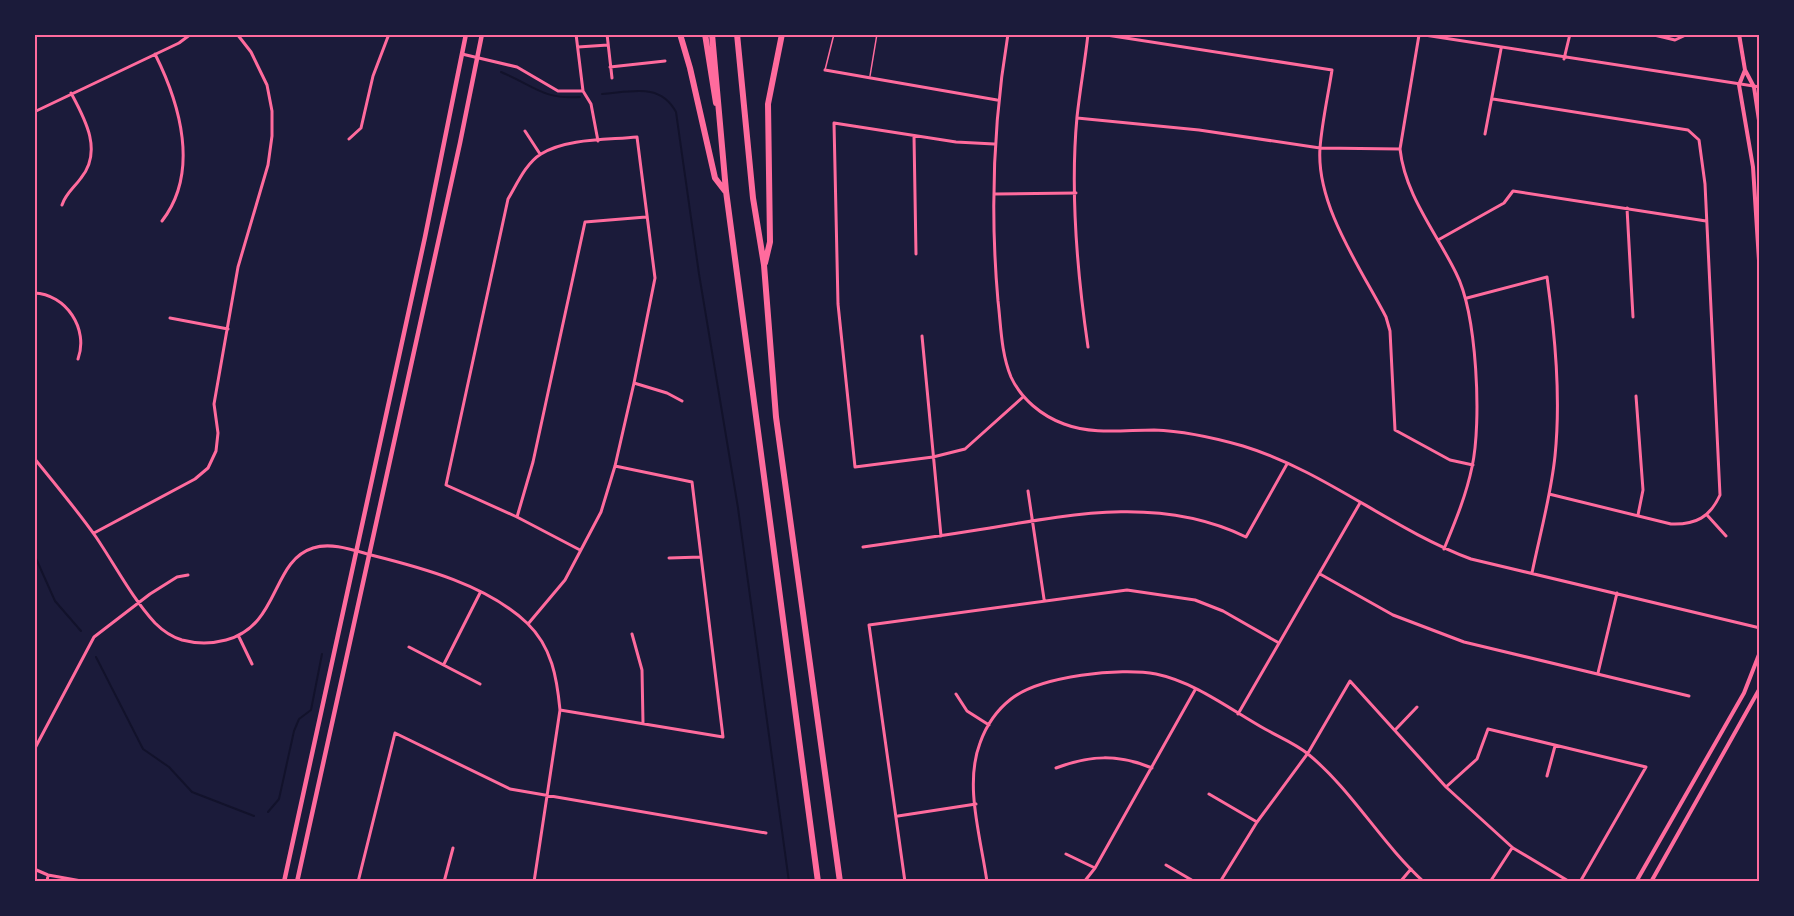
<svg xmlns="http://www.w3.org/2000/svg" width="1794" height="916" font-family="'PT Sans',sans-serif">
	<rect width="100%" height="100%" fill="#1b1b3a"/>
	<g fill="none" stroke-linecap="round" stroke-linejoin="round">
		<path stroke="#12122b" stroke-width="2" d="M501,72c32,13 42,28 79,25
			M602,94c29,-2 58,-12 74,18l23,162 39,234 51,374
			M34,554l21,47 26,30
			M96,657l47,92 26,18 23,25 62,24
			M268,812l11,-13 15,-68 5,-12 12,-9 11,-56"/>
		<path stroke="#ff6b9d" stroke-width="1.5" d="M825,70l9,-36
			M870,76l7,-42"/>
		<path stroke="#ff6b9d" stroke-width="3" d="M576,34l7,57
			M607,34l5,44
			M1008,34c-15,90 -18,177 -10,267 3,25 3,52 13,76 10,22 31,39 53,47 29,11 60,6 90,6 30,1 61,8 89,16 82,25 148,83 228,113l289,69
			M1100,34l232,36c-4,26 -10,52 -12,78 -4,57 40,119 66,169l4,14 5,99 55,30 23,5
			M1418,34l342,53
			M1650,34l25,6 13,-6
			M1419,35l-19,114c5,46 36,83 56,124 21,41 26,149 16,194 -6,29 -17,55 -28,82
			M578,47l30,-2
			M155,54c25,50 45,118 7,167
			M462,54l55,13 41,24h25l8,13 7,37
			M1564,59l6,-25
			M610,67l55,-6
			M825,70l172,30
			M1493,99l195,31 11,10 6,44 15,311c-10,22 -24,30 -49,29l-122,-30
			M34,112l145,-69 12,-9
			M1077,118l122,12 121,18 80,1
			M525,131l15,23
			M1485,134l16,-85
			M914,136l2,118
			M349,139l12,-11 12,-52 16,-42
			M994,144l-38,-2 -122,-19 4,181 17,163 78,-10 32,-8 58,-52
			M995,194l81,-1
			M62,205c4,-12 12,-17 19,-27 22,-27 4,-59 -10,-85
			M1627,208l6,109
			M1438,240l66,-37 9,-12 193,30
			M34,293c32,1 55,36 44,66
			M1467,298l80,-21c8,58 14,120 8,179 -4,39 -15,78 -23,117
			M170,318l58,11
			M922,336l19,200
			M1088,347c-11,-75 -18,-155 -11,-230 3,-28 8,-55 11,-83
			M634,383l33,10 15,8
			M1636,396l7,94 -5,25
			M34,458c21,26 43,52 62,79 19,28 36,61 59,86 7,7 17,14 27,17 15,4 29,4 44,0 54,-14 45,-79 87,-92 18,-6 40,2 58,7 52,13 116,30 156,68 25,24 30,55 33,87l-26,172
			M1028,491l16,108
			M1707,515l19,21
			M517,517l16,-55 52,-240 61,-5
			M94,533l101,-54 13,-11 8,-17 2,-18 -4,-29 24,-137 30,-102 4,-29v-25l-5,-26 -16,-33 -14,-18
			M863,547c42,-6 84,-12 127,-19 86,-15 174,-31 256,9l41,-73
			M669,558l32,-1
			M1320,574l73,41 71,27 225,54
			M528,624l37,-44 36,-68 14,-46 19,-83 21,-105 -18,-141c-29,3 -70,1 -96,17 -15,9 -24,30 -33,45l-62,286 71,32 63,33
			M632,634l10,36 1,53
			M239,637l13,27
			M409,647l71,37
			M444,664l36,-71
			M1598,673l19,-80
			M956,694l11,17 22,14
			M560,710l163,27 -31,-255 -77,-16
			M1238,714l122,-211
			M1396,729l21,-22
			M34,750l60,-113 56,-43 27,-17 11,-2
			M1056,768c34,-13 62,-14 96,0
			M1547,776l8,-30
			M1446,787l31,-28 11,-30 158,38 -66,115
			M1209,794l48,28
			M898,816l78,-12
			M1066,854l29,14
			M1166,865l29,17
			M34,869l14,6 39,7
			M47,882l1,-7
			M358,882l37,-149 115,56 256,44
			M444,882l9,-34
			M905,882l-36,-257 258,-35 68,10 28,11 56,32
			M987,882c-6,-44 -23,-97 -7,-139 6,-17 17,-33 31,-44 29,-23 110,-32 145,-25 39,8 75,36 109,55 14,8 31,15 43,25 44,36 73,89 116,128
			M1084,882l11,-14 100,-178
			M1220,882l37,-60 51,-69 42,-72 96,106 67,61 57,34
			M1400,882l11,-13
			M1490,882l22,-34"/>
		<path stroke="#ff6b9d" stroke-width="4" d="M1739,34l6,36 9,17 6,40
			M1745,70l-6,15 14,82 7,109
			M1636,882l108,-189 16,-41
			M1651,882l109,-194"/>
		<path stroke="#ff6b9d" stroke-width="4.5" d="M284,882l141,-645 41,-203
			M297,882l163,-739 22,-109"/>
		<path stroke="#ff6b9d" stroke-width="6" d="M680,34l10,34 25,110 10,13
			M705,34l11,69
			M712,34l14,157 92,691
			M737,34l16,164 11,67 12,152 64,465
			M765,263l5,-21 -2,-138 14,-70"/>
	</g>
	<rect width="1794" height="916" fill="none" stroke="#1b1b3a" stroke-width="72"/>
	<rect x="36" y="36" width="1722" height="844" fill="none" stroke="#ff6b9d" stroke-width="2"/>
</svg>
